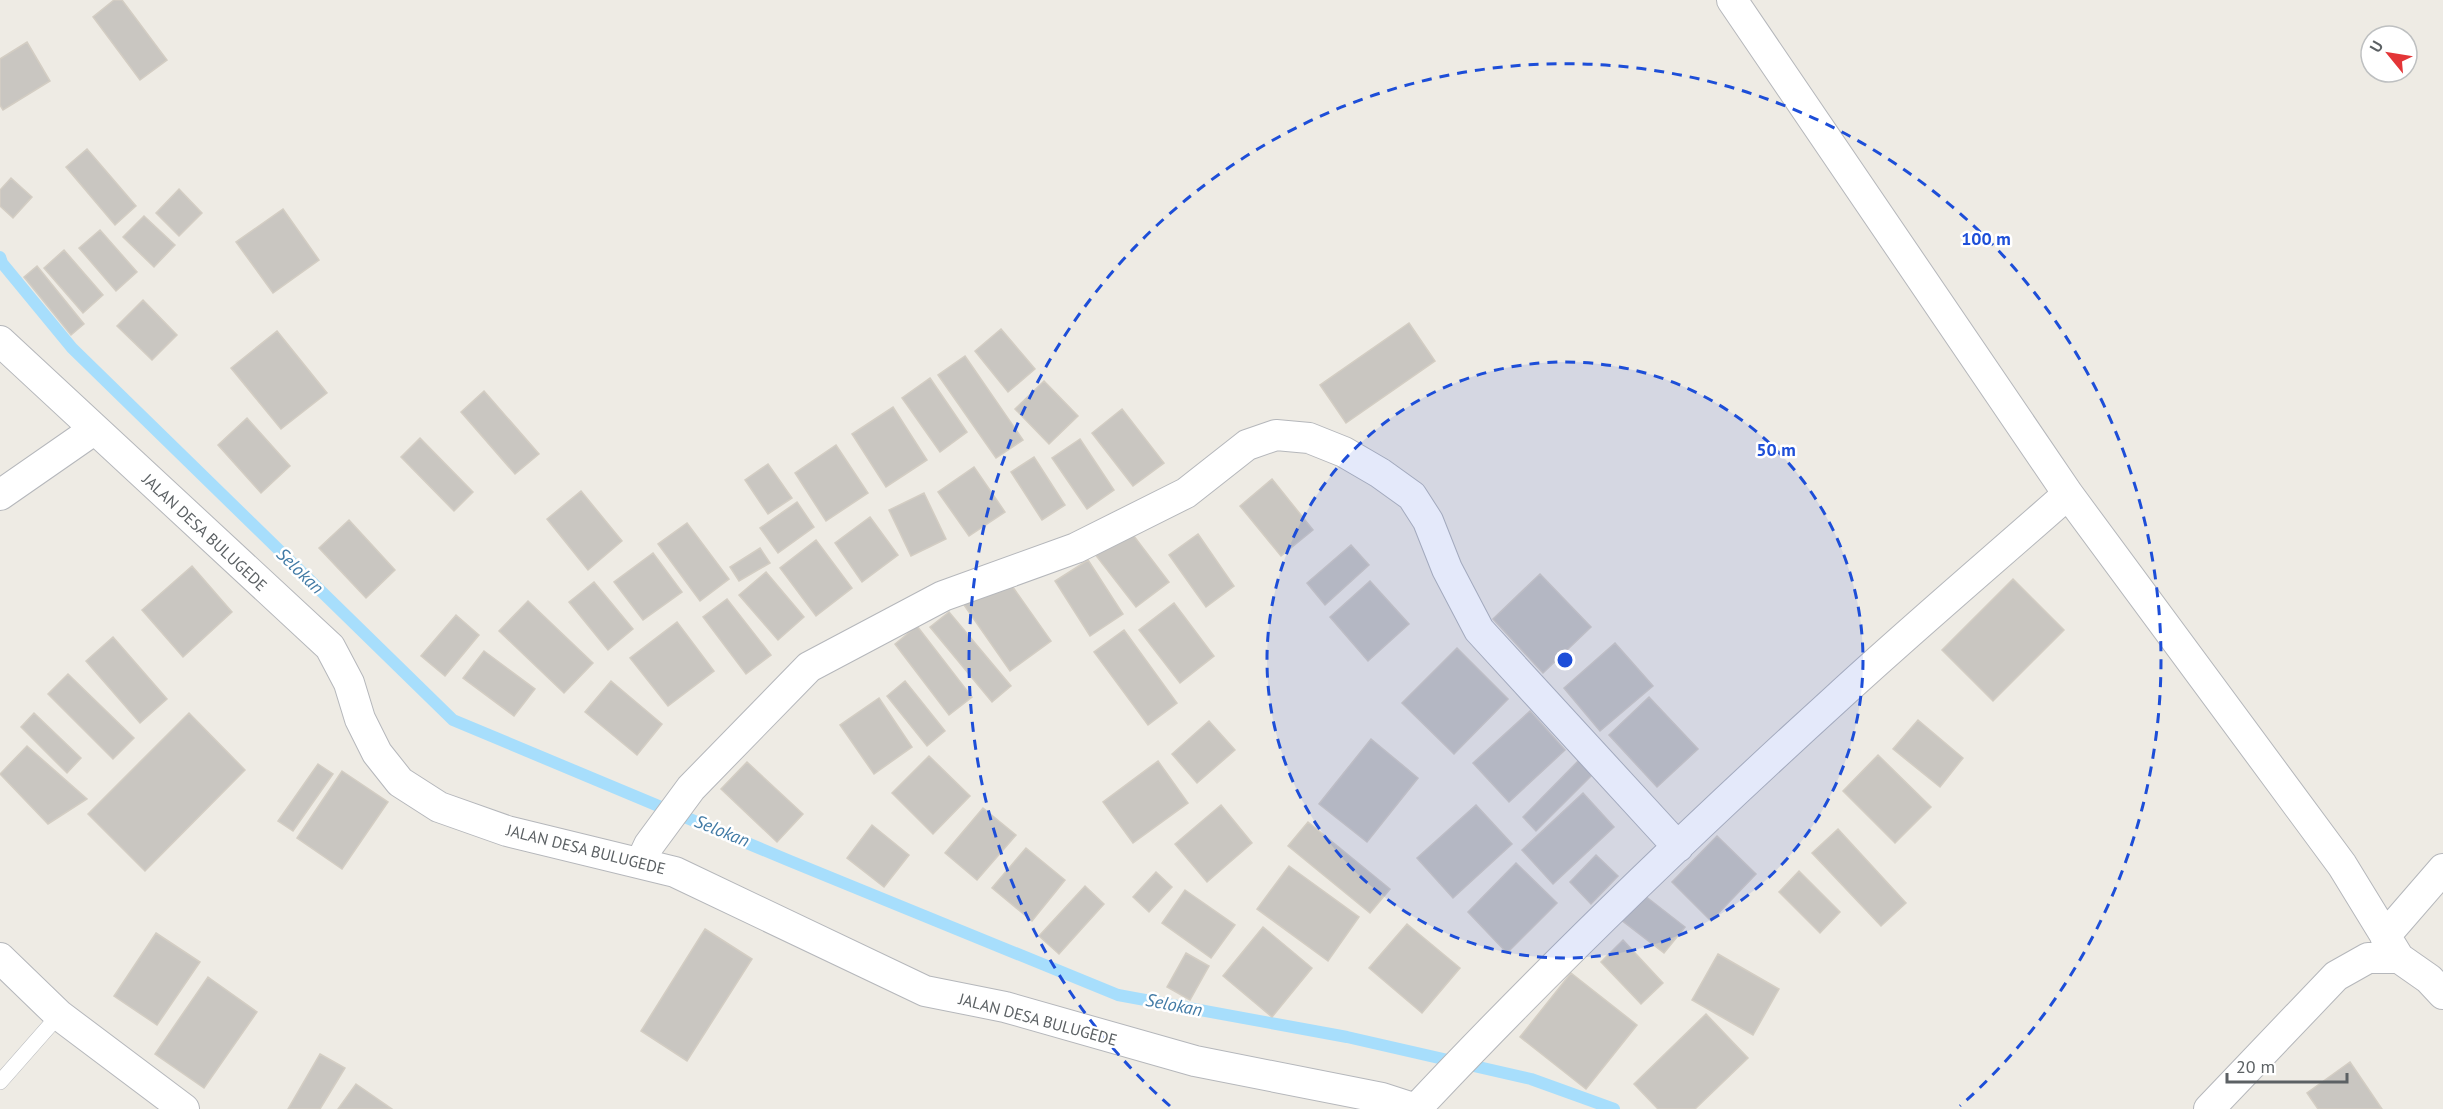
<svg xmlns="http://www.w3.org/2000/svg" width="2443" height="1109" font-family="'PT Sans',sans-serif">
	<rect width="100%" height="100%" fill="#eeebe4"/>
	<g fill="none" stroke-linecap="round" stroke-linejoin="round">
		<path stroke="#a7defc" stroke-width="12" d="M0,257l2,6 70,85 381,372 337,141 328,134 229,42 184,42 83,30"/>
	</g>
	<path fill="#c9c6c1" stroke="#d3cdc3" stroke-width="1.5" d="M114,0h8l45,60 -27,20 -47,-63z
		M27,42l23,39 -47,29 -3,-5v-46z
		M87,149l49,57 -21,19 -49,-58z
		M11,178l21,19 -19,21 -13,-12v-16z
		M179,189l23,24 -23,23 -23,-23z
		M283,209l36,51 -46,33 -37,-51z
		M144,216l31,29 -21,22 -31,-30z
		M100,230l37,42 -21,19 -37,-43z
		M64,250l39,45 -20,18 -39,-45z
		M37,266l47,58 -13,11 -47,-58z
		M143,300l34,35 -25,25 -35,-34z
		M1409,323l26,38 -89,62 -26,-38z
		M1001,329l34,40 -27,23 -33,-41z
		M277,331l50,62 -46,36 -50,-61z
		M965,356l58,84 -27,18 -58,-83z
		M930,378l37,54 -27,20 -38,-54z
		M1044,381l34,35 -29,28 -34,-35z
		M484,391l55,63 -24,20 -54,-62z
		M893,407l34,53 -41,27 -34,-53z
		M1122,409l42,54 -31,23 -41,-53z
		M247,418l43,48 -29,27 -43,-48z
		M420,438l53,54 -19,19 -53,-54z
		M1080,439l34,51 -27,19 -35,-51z
		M836,445l32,48 -42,28 -31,-48z
		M1034,457l31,48 -23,15 -31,-48z
		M768,464l24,34 -24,16 -23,-34z
		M974,467l31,45 -36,24 -31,-44z
		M1272,479l41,51 -32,26 -41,-50z
		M581,491l41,50 -34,29 -41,-51z
		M924,493l22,46 -35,17 -22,-46z
		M797,502l17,25 -36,26 -18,-25z
		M870,517l28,38 -36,27 -27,-39z
		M349,520l46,50 -29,28 -47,-50z
		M687,523l42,56 -29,22 -42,-57z
		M1127,527l42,55 -33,25 -42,-54z
		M1198,534l36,52 -28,21 -37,-52z
		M816,540l36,48 -36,28 -36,-48z
		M1351,545l18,20 -44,40 -18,-22z
		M760,548l10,15 -31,18 -9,-14z
		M653,553l29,39 -39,28 -29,-38z
		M1088,560l35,54 -33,22 -35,-55z
		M192,566l40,46 -49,45 -41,-47z
		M766,572l38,45 -26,23 -39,-45z
		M1540,574l51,53 -48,46 -50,-54z
		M1005,576l46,65 -41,30 -46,-66z
		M2013,579l51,51 -71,71 -51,-51z
		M1370,581l39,43 -41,37 -38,-44z
		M594,582l39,47 -25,21 -39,-48z
		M727,599l44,56 -25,19 -43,-57z
		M528,601l65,62 -29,30 -65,-62z
		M1174,603l40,53 -34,27 -41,-53z
		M949,612l62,74 -19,16 -62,-75z
		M456,615l23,20 -34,41 -24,-20z
		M677,622l37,49 -46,35 -38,-48z
		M917,626l55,71 -23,18 -54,-71z
		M1124,630l53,73 -29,22 -54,-73z
		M113,637l54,62 -27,24 -54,-62z
		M1615,643l38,43 -53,45 -36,-43z
		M1457,648l51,51 -54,55 -52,-51z
		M484,651l51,38 -21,27 -51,-38z
		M68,674l66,64 -21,21 -65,-65z
		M611,681l51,43 -25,31 -52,-43z
		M905,681l40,50 -18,15 -40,-50z
		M1649,697l49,52 -41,38 -48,-52z
		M879,698l33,49 -38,27 -34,-49z
		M1530,711l35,39 -56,52 -36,-39z
		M34,713l47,45 -14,15 -46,-46z
		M189,713l56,57 -100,101 -57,-57z
		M1918,720l45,38 -23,29 -47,-38z
		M1209,721l26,29 -38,33 -25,-29z
		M1371,739l47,39 -51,64 -48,-38z
		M27,746l60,53 -39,25 -48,-50z
		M1587,752l14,14 -65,65 -13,-14z
		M1878,755l53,52 -36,36 -52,-52z
		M929,756l41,40 -37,38 -41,-41z
		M1158,761l30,42 -55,40 -30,-41z
		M747,762l56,52 -26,28 -56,-53z
		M318,764l15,10 -40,57 -15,-10z
		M342,771l46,31 -46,67 -45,-31z
		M1583,793l31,34 -61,57 -31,-34z
		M1221,805l31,38 -45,39 -32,-38z
		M1476,805l36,39 -59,54 -36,-40z
		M983,808l33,27 -39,45 -32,-27z
		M1308,822l82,67 -20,24 -82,-67z
		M872,825l37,30 -25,32 -37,-29z
		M1838,829l68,74 -25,23 -69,-73z
		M1717,836l39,38 -45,47 -39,-39z
		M1026,848l39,32 -33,41 -40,-33z
		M1596,855l22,21 -27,28 -21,-22z
		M1516,863l41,40 -50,50 -39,-41z
		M1289,866l70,51 -31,44 -71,-52z
		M1799,871l41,41 -20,21 -41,-41z
		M1156,872l16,15 -23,25 -16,-15z
		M1085,886l19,18 -45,50 -20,-18z
		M1185,890l50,35 -24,33 -49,-35z
		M1640,892l45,35 -21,26 -44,-34z
		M1407,924l53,44 -38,45 -53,-45z
		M1263,927l49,41 -40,49 -49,-41z
		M705,929l47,30 -65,102 -46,-30z
		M156,933l44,29 -43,63 -43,-29z
		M1623,940l40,43 -22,21 -40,-42z
		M1186,953l23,13 -19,34 -23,-13z
		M1718,954l61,35 -26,46 -61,-35z
		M1571,973l66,52 -51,64 -66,-52z
		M208,977l49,35 -53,76 -49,-34z
		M1706,1014l42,44 -53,51h-37l-24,-25z
		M320,1054l25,14 -25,41h-32z
		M2350,1062l32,47h-64l-11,-16z
		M356,1084l36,25h-54z"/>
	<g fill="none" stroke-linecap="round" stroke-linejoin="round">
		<defs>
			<path id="service" d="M0,1082l59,-67"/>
			<path id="minor" d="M1732,0l336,494 274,371 57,93
				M0,341l330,306 19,36 11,36 17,34 23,29 39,25 68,24 168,41 250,119 80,16 190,54 187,37 34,11
				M0,495l95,-66
				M641,862l8,-17 42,-57 118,-121 134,-71 133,-48 110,-55 61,-48 29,-10 33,3 35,14 36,21 32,23 16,25 19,48 32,61 199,217
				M2385,936l58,-67
				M0,958l59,57 125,94
				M1416,1109c134,-143 276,-279 421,-411 75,-69 154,-136 231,-204
				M2209,1109l127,-133 32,-18h31l30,21 14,15"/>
		</defs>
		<use href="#service" stroke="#b5b7bb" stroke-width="16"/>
		<use href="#minor" stroke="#b5b7bb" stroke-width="32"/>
		<use href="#service" stroke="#fff" stroke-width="15"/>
		<use href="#minor" stroke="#fff" stroke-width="30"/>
	</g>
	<circle cx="1565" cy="660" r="298" fill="#1d4ed8" fill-opacity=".12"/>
	<g fill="none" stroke="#1d4ed8" stroke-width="3" stroke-dasharray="10 8">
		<circle cx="1565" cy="660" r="298"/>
		<path d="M1170 1106A596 596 0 1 1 1960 1106"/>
	</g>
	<g text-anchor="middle" stroke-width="5" stroke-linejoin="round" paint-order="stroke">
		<g font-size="16" fill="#5c6164" stroke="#fff">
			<text transform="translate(205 532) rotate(43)" y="6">JALAN DESA BULUGEDE</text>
			<text transform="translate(586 849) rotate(14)" y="6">JALAN DESA BULUGEDE</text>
			<text transform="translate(1038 1019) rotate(15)" y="6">JALAN DESA BULUGEDE</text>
		</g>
		<g font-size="18" font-style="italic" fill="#417aa5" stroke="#fff">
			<text transform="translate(300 571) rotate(44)" y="6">Selokan</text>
			<text transform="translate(722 831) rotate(22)" y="6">Selokan</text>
			<text transform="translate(1174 1005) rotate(11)" y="6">Selokan</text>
		</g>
	</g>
	<circle cx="1565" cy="660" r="9" fill="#1d4ed8" stroke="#fff" stroke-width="3"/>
	<g font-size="18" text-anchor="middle" font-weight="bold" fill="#1d4ed8" stroke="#fff" stroke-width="5" stroke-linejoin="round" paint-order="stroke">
		<text x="1986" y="245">100 m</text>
		<text x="1776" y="456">50 m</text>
	</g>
	<g transform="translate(2389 54) rotate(300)"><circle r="28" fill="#ffffff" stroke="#bec0c1" stroke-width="1.5"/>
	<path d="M0-4.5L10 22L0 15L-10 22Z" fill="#e33537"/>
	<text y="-9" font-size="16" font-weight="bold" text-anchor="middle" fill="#5c6164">U</text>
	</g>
	<path d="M2227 1073v9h120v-9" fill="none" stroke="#5c6164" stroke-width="3"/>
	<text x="2236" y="1073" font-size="18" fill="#5c6164" stroke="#ffffff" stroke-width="4.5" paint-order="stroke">20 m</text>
</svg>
